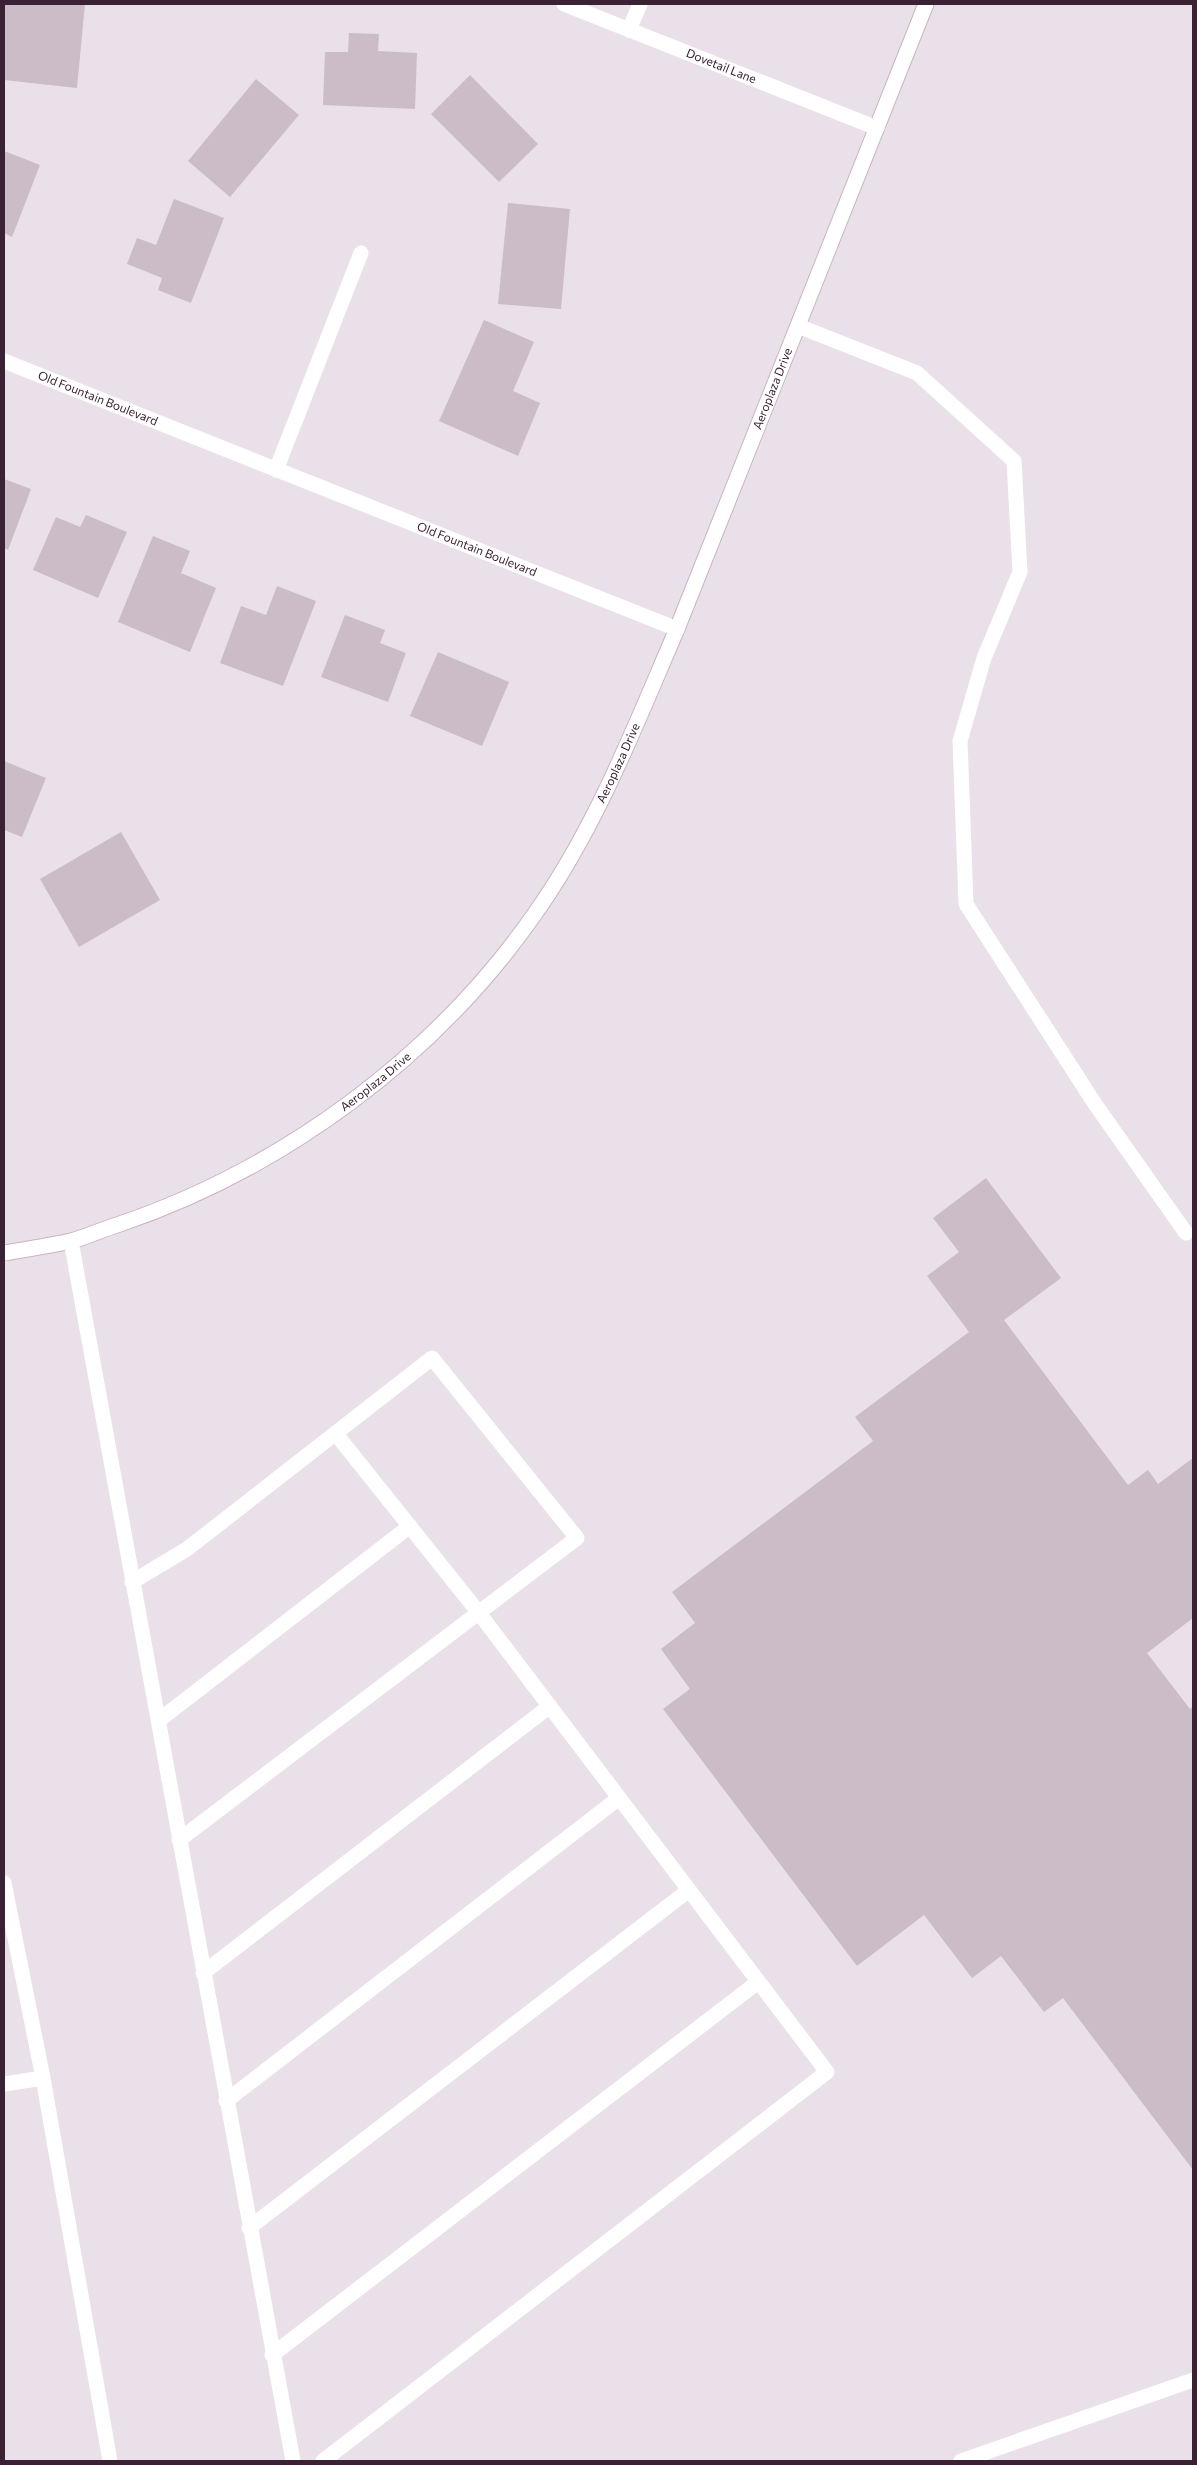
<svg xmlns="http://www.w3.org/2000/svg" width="1197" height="2465" font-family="Commissioner,sans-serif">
	<rect width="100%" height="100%" fill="#eae0e9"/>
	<path fill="#cbbcc8" d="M4,4h81l-8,84 -73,-8z
		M349,33l30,1 -1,17 39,2 -2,56 -92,-4 2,-53h23z
		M470,75l68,69 -39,38 -68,-68z
		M256,79l43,36 -69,82 -42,-36z
		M4,151l36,14 -28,72 -8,-4z
		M174,199l50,19 -33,85 -33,-13 4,-12 -35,-14 10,-26 19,7z
		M508,203l62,6 -9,100 -63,-5z
		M484,320l50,22 -21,49 27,12 -22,53 -79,-35z
		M4,479l27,10 -23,61 -4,-2z
		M86,515l41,17 -29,66 -65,-28 23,-53 24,10z
		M153,536l37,15 -9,22 35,15 -26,64 -72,-30z
		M277,586l39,15 -33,85 -63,-23 21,-57 25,9z
		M345,615l40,15 -5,13 26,10 -18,49 -67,-25z
		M438,652l71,30 -27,64 -72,-30z
		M4,761l42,17 -24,59 -18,-7z
		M121,832l39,68 -81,47 -39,-68z
		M986,1178l75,100 -57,42 124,165 20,-15 10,14 35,-26v160l-46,35 43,56 3,-3v464l-130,-172 -19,14 -43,-56 -29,22 -48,-63 -67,51 -194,-257 27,-20 -29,-40 34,-26 -23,-31 201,-151 -18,-24 114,-85 -42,-56 32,-24 -26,-34z"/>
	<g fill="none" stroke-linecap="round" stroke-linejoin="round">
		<defs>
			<g id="secondary">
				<path id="s3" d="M4,1253c22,-4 45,-7 67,-12 15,-4 30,-11 46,-16 164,-55 317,-167 417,-310 62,-87 101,-189 143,-286l249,-625"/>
			</g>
		</defs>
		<use href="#secondary" stroke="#c9b3c5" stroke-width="17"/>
		<path stroke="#fff" stroke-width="15" d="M798,326l119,47 97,88 6,111 -36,86 -24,83 6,163 129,200 91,129
			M71,1241l222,1220
			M132,1582l55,-33 245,-191 145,180 -398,302
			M158,1721l252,-195
			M4,1883l39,195
			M203,1973l347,-267
			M4,2084l39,-6 67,383
			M226,2101l393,-303
			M249,2228l440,-338
			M272,2355l486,-373
			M323,2461l504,-389 -348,-459 -143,-179
			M961,2461l232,-81"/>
		<g stroke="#fff" stroke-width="15">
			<path id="s1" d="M564,4l313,124"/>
			<path d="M629,30l11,-26"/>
			<path id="s2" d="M4,361l673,268"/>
			<path d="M276,470l85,-217"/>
		</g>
		<use href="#secondary" stroke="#fff" stroke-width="15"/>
	</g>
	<g text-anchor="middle" stroke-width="4.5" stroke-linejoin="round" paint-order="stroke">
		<g font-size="12" fill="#3a2133" stroke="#f7f0f7">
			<text dy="4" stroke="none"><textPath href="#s1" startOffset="169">Dovetail Lane</textPath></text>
			<text dy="4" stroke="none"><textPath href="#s3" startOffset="1224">Aeroplaza Drive</textPath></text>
			<text dy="4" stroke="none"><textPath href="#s2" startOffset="101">Old Fountain Boulevard</textPath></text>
			<text dy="4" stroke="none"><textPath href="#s2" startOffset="509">Old Fountain Boulevard</textPath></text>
			<text dy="4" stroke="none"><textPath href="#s3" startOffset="819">Aeroplaza Drive</textPath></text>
			<text dy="4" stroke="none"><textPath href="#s3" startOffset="414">Aeroplaza Drive</textPath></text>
		</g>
	</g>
	<rect width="1197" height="2465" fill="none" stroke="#3a2133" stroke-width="10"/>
</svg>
